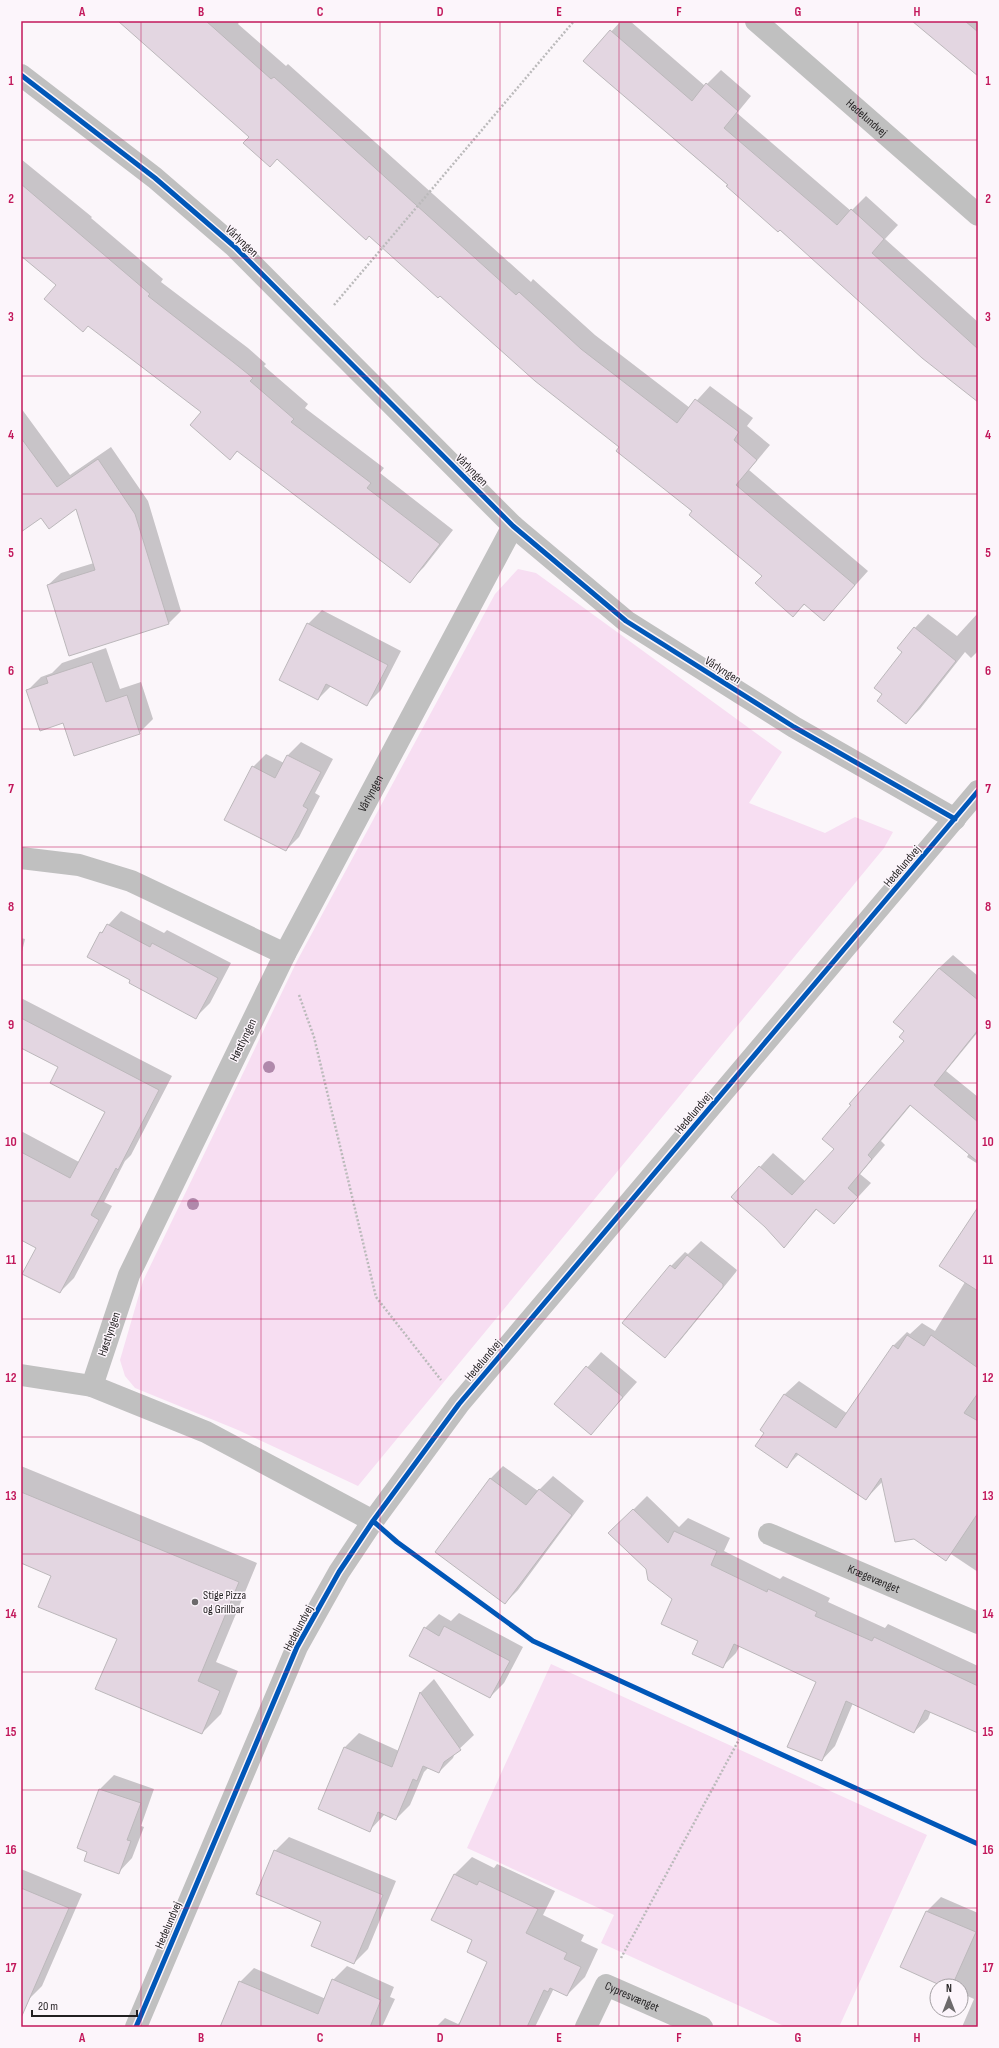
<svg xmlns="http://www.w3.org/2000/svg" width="999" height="2048" font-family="'Sofia Sans Condensed',sans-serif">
	<rect width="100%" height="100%" fill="#fbf6fa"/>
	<path fill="#f7def2" d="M518,569l18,4 246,179 -33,51 76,30 30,-16 38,15 -9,16 -526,638 -120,-56 -103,-42 -10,-12 -5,-16 23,-79 154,-320 198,-367z
		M551,1664l376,171 -88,192h-53l-185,-84 13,-28 -147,-67z"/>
	<path fill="#0003" d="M120,21h120l-2,3 48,42 2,-2 243,218 2,-3 62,56 95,73 20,-22 43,32 -6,8 23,19 -21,25 119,101 -44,49 -19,-16 -12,11 -30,-39 -142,-129 -343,-290 -28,-20z
		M621,21h9l75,65 16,-16 30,26 -14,17 114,98 15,-15 32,29 -13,14 93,83v79l-394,-340z
		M913,21h65v53z
		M21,159l71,58 -1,1 72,61 -2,3 87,66 18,16 -2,2 44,38 -3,4 79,60 -4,5 73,57 -29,37 -14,14 -172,-130 -8,7 -27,-46 -146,-127 -36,-30z
		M21,408l49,67 41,-28 37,54 33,110 -13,13 -120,-39 13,-12 33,-10 -17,-56 -36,10 -20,14z
		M322,610l79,41 -20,39 -14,14 -36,-18 -13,13 -10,-75z
		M978,613v38l-7,7 -6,-6 -45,57 -14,14 -23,-29 32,-66 13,-14 29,22z
		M106,648l14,41 21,-7 12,37 -14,14 -75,-11 -37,-31 14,-14 11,-4 10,-10z
		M301,742l32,17 -18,34 5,3 -21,41 -13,13 -33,-83 13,-13 18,9 4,-8z
		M121,911l43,22 3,-3 64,33 -21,40 -14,14 -65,-37 -30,-47z
		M21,938l4,1 -4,17z
		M953,955l25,21v56l-32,39 32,26v67l-11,-7 2,-4 -58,-48 -30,36 4,4 -25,29 11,9 -24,26h-30l-33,38 -18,-21 -33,-30 40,-43 33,29 29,-33 70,-108 34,-73z
		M21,998l151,78 -41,79 -6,6 -21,41 8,4 -38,72 -14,14 -23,-44 -16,-9v-108l58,31 27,-51 -47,-44 -38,-20z
		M978,1209v363l-27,-18 -5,6 -63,-79 -17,18 -67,-45 -12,12 -21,-33 -5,-3 24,-36 14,-13 49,33 46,-69 13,-13 3,2 12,-11 13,8 30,-49z
		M701,1241l36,29 -1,2 -57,70 -14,14 -41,-33 47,-57 14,-14 3,2z
		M601,1352l36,30 -46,52 -36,-30z
		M21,1466l236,97 -41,99 22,9 -17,43 -19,19 -84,-95 -65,-63 -32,-13z
		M503,1466l35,25 15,-15 31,25 -66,89 -13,13 -15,-124z
		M647,1496l32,31 9,-9 42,20 -6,13 56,28 3,-3 47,22 -2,4 57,26 3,-4 90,42v66l-47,-21 -3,8 -14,13 -61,-29 -18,43 -13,14 -4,-79 -78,-36 -4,8 -13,13 -50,-67 -26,-30 -37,-36z
		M459,1613l64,34 -19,36 -14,14 -65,-69 14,-14 12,7z
		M434,1679l40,56 -19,18 -2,5 -14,14 -10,-5 -5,5 -14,33 -14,14 -11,-5 -15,16 -51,-21 26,-62 14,-14 40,18 22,-59z
		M114,1775l40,14 -13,37 3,1 -12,31 -14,15 -29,-22 -10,-4 21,-58z
		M289,1837l107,44 -28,68 -14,14 -32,-42 -47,-70z
		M472,1857l22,11 3,-4 58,27 -12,24 41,20 -3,6 17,8 -13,28 -18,18 -13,-7 -19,39h-99l9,-9 13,6 4,-4 27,-58 -15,-22 -20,-65z
		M21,1869l61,25 -40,92 -14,14 -7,-3z
		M941,1897l37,16v114h-16l12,-28 -13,-6v-7h-17l-43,-19 26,-56z
		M347,1966l47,21 -4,10 5,2 -13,28h-161l19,-45 14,-14 72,31 7,-19z"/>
	<path fill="#e3d6e1" stroke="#bcb8bb" d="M118,21h88l65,58 3,-2 242,218 3,-3 62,57 96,74 18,-24 44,33 -5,8 23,20 -21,25 119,100 -31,36 -20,-17 -11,13 -38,-34 7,-7 -73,-61 3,-4 -76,-60 3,-4 -84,-66 -95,-85 -2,2 -69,-62 -3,4 -89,-81 -7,8 -27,-24 6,-6z
		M912,21h53l13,11v44z
		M610,30l82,71 14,-18 32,28 -14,17 113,97 14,-16 33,30 -12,14 106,96v53l-56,-44 -142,-128 -2,2 -52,-46 2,-1 -145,-124z
		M21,184l129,110 -2,2 85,66 20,16 -3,3 44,38 -3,3 80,61 -4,5 73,56 -30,39 -173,-132 -7,9 -40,-35 11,-13 -113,-86 -5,6 -39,-33 12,-14 -35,-29z
		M21,438l36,49 41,-28 37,55 34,110 -100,32 -22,-71 48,-15 -19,-61 -27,20 -8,-11 -20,14z
		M307,623l81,42 -21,41 -41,-22 -8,16 -39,-20z
		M914,627l42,34 -50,63 -29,-23 5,-7 -8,-6 28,-36 -5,-4z
		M92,662l14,40 21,-7 13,39 -66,22 -11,-33 -23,8 -14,-41 22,-7 -2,-6z
		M287,755l34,17 -18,34 5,3 -22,42 -62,-31 28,-54 23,12z
		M107,924l43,23 2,-4 66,35 -22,41 -67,-36 1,-3 -43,-23 13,-25 2,1z
		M939,968l39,32v30l-44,55 44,37v40l-68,-57 -42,50 4,4 -24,29 10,9 -24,27 -18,-15 -32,39 -19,-21 -34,-30 28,-31 33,29 42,-46 -12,-10 29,-34 -2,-1 55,-63 -5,-4 5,-6 -11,-9z
		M21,1018l138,72 -41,80 -2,-2 -25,47 8,5 -39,73 -38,-19 14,-26 -15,-8v-88l49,26 35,-66 -55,-29 8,-16 -37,-19z
		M978,1207v84l-39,-25z
		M687,1255l36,29v3l-58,71 -43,-35 48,-58 5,4z
		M907,1335l17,11 7,-11 47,33v25l-14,20 14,8v92l-32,48 -32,-22 -19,3 -14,-64 -15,22 -70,-47 -9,15 -32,-22 9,-13 -4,-3 24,-36 52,34 57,-83 5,4z
		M586,1366l37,31 -32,38 -37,-31z
		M490,1478l36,27 13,-16 33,26 -67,89 -70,-52z
		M21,1492l218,90 -41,99 22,10 -18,43 -107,-45 22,-50 -79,-32 13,-31 -30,-13z
		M633,1509l35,34 6,-12 43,20 -6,14 56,27 1,-3 49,23 -2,4 57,25 2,-4 104,49v47l-53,-23 -11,23 -68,-32 -24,60 -35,-14 29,-65 -82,-38 -11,24 -31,-14 6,-13 -37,-17 11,-25 -24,-19 -2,-11 -38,-36z
		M444,1626l66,35 -20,37 -81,-42 15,-29 15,9z
		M420,1692l41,58 -17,12 -5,11 -16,-7 -6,15 -4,-2 -17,41 -18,-8 -8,20 -52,-23 26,-62 48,20z
		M99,1789l42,14 -14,37 4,1 -12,33 -35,-13 3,-9 -10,-4z
		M274,1850l109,45 -29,69 -43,-18 10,-24 -65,-28z
		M454,1874l23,11 2,-4 59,28 -12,24 41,20 -3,6 17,8 -14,29 -17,-8 -2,4 -4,-2 -17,37h-69l29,-65 -20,-10 5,-12 -41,-20z
		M21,1888l48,20 -48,110z
		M926,1911l50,21 -24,54h-10l-42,-19z
		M332,1979l49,21 -11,27h-150l19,-46 79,33z"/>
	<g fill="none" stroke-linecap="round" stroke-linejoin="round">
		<path stroke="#bbbabb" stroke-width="2.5" stroke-dasharray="2 2" stroke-linecap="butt" d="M334,305l240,-284
			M299,995l15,42 62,260 65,83
			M621,1958l120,-222"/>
		<g stroke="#c0c0c0" stroke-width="22">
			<path id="s1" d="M756,21l222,194"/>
			<path d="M21,75l134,103 80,69 278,279 113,95 168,106 161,92"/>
			<path d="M21,858l58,7 52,16 154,73 -156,321 -37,111"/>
			<path id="s2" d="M285,954l228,-428"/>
			<path d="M21,1375l71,11 114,46 167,89"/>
			<path id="s3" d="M769,1534l209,89"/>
			<path d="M136,2027l161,-380 42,-75 34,-51 86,-117 519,-613"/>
			<path id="s4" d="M586,2027l20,-42 96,42"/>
		</g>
		<defs>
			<path id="cycleway" d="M21,75l134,103 80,69 278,279 113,95 168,106 161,92
				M373,1521l24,21 136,99 445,203
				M136,2027l161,-380 42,-75 34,-51 86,-117 519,-613"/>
		</defs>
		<use href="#cycleway" stroke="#fcf5fb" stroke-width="8"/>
		<use href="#cycleway" stroke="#0057b8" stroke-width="5"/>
	</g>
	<g fill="#b089ab">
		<circle cx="269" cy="1067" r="6"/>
		<circle cx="193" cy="1204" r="6"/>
	</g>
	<path fill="none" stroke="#c2185b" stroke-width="1" stroke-opacity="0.55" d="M141,21v2006M261,21v2006M380,21v2006M500,21v2006M619,21v2006M738,21v2006M858,21v2006M21,140h957M21,258h957M21,376h957M21,494h957M21,611h957M21,729h957M21,847h957M21,965h957M21,1083h957M21,1201h957M21,1319h957M21,1437h957M21,1554h957M21,1672h957M21,1790h957M21,1908h957"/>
	<circle fill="#6d6a6c" stroke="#fcf5fb" stroke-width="1.5" cx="195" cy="1602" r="4"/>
	<g text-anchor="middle" stroke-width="3" stroke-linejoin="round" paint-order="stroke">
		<g font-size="12" fill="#211f20" stroke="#fcf5fb">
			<text dy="4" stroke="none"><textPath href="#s1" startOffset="147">Hedelundvej</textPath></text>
			<text transform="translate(242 241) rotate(43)" y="4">Vårlyngen</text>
			<text transform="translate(472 470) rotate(45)" y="4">Vårlyngen</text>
			<text transform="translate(723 670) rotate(32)" y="4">Vårlyngen</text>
			<text dy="4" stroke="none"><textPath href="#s2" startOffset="182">Vårlyngen</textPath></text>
			<text transform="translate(902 866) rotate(-50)" y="4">Hedelundvej</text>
			<text transform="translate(243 1040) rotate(-64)" y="4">Høstlyngen</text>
			<text transform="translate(693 1113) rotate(-50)" y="4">Hedelundvej</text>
			<text transform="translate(109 1334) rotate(-71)" y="4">Høstlyngen</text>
			<text transform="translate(483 1360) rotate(-50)" y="4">Hedelundvej</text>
			<text dy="4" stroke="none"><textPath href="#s3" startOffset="114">Krægevænget</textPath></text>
			<text transform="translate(298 1628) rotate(-62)" y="4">Hedelundvej</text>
			<text transform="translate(168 1925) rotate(-67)" y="4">Hedelundvej</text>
			<text dy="4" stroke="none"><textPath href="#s4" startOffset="75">Cypresvænget</textPath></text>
		</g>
		<g font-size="12" fill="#211f20" stroke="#fcf5fb" text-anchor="start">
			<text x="203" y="1599">Stige Pizza<tspan x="203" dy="14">og Grillbar</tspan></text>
		</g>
	</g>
	<rect width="999" height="2048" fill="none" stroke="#fcf5fb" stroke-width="44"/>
	<g transform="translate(949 1998)"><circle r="19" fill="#fcf5fb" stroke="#a49fa3"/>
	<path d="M0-3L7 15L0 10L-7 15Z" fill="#6d6a6c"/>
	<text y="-6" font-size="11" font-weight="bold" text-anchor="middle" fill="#211f20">N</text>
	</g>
	<path d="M32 2010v6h105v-6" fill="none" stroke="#211f20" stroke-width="2"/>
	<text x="38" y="2010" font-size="12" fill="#211f20" stroke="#fcf5fb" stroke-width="3" paint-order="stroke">20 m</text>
	<rect x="22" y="22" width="955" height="2004" fill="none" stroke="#c2185b" stroke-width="1.5"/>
	<g font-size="13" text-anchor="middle" font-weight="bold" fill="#c2185b">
		<text x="82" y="16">A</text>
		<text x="201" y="16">B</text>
		<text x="320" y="16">C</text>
		<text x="440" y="16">D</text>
		<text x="559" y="16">E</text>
		<text x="679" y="16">F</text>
		<text x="798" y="16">G</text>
		<text x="917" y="16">H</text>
		<text x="11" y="85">1</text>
		<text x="988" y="85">1</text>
		<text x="11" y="203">2</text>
		<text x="988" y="203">2</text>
		<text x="11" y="321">3</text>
		<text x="988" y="321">3</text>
		<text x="11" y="439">4</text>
		<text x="988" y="439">4</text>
		<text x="11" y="557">5</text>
		<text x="988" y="557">5</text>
		<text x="11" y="675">6</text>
		<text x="988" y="675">6</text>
		<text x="11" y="793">7</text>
		<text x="988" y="793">7</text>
		<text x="11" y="911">8</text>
		<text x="988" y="911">8</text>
		<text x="11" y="1029">9</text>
		<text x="988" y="1029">9</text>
		<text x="11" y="1146">10</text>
		<text x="988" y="1146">10</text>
		<text x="11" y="1264">11</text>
		<text x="988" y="1264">11</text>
		<text x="11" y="1382">12</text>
		<text x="988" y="1382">12</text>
		<text x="11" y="1500">13</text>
		<text x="988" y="1500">13</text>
		<text x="11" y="1618">14</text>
		<text x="988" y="1618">14</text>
		<text x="11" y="1736">15</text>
		<text x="988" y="1736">15</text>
		<text x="11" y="1854">16</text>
		<text x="988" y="1854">16</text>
		<text x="11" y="1972">17</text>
		<text x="988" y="1972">17</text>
		<text x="82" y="2042">A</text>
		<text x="201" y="2042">B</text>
		<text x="320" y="2042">C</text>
		<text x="440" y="2042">D</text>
		<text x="559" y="2042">E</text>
		<text x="679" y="2042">F</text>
		<text x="798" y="2042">G</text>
		<text x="917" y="2042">H</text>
	</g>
</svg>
